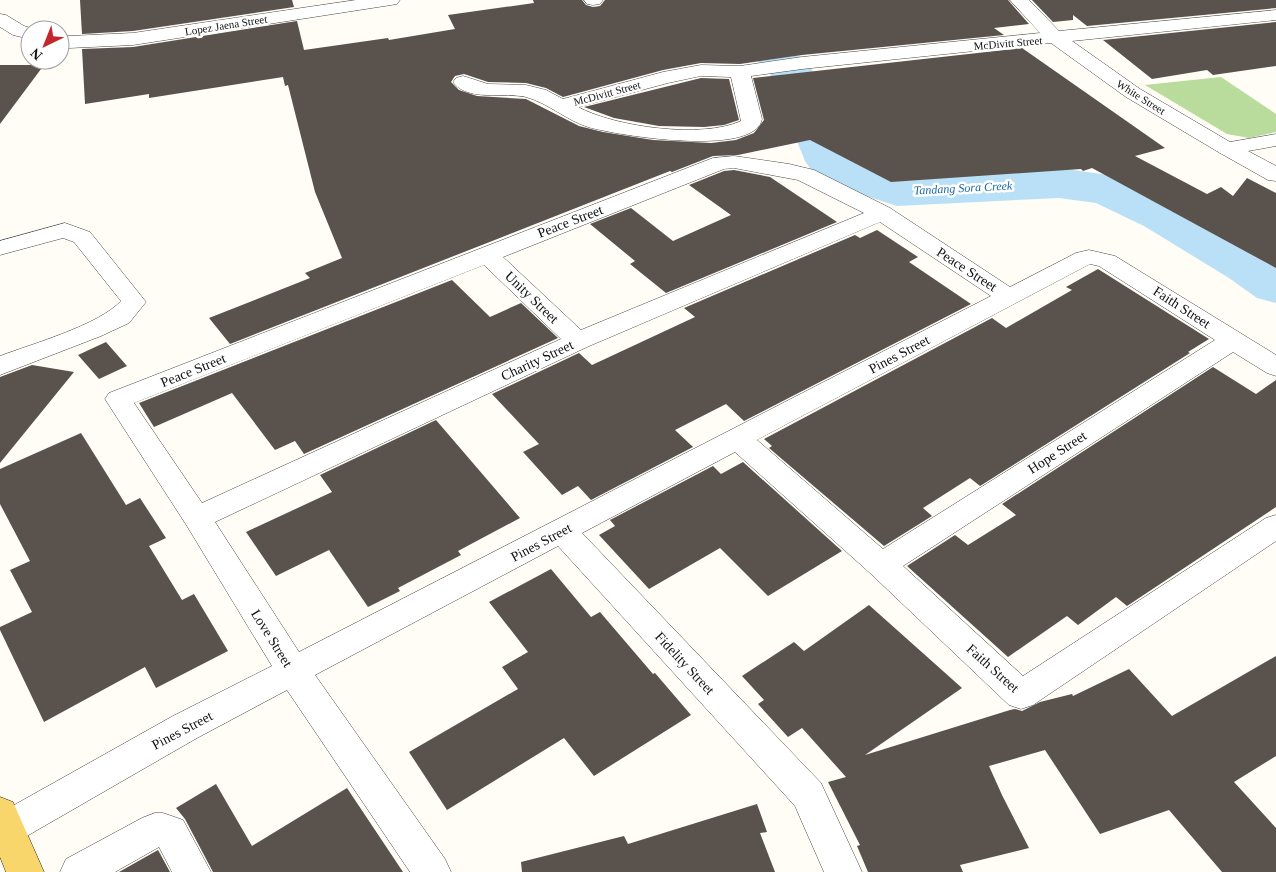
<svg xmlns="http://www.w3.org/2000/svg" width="1276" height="872" font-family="'Times New Roman',serif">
	<rect width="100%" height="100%" fill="#fffdf5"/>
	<path fill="#b9dc9c" d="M1221,77l55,37v18l-27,6 -22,-4 -82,-49z"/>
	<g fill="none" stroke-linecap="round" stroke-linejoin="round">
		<path fill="#b9e0f7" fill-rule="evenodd" d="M699,0h44l6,5 56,56 7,9 37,82 30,17 22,7 158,-8 49,7 18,4 54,25 96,57v42l-19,-5 -28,-20 -85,-52 -48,-23 -37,-5 -162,8 -52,-17 -33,-18 -7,-10 -35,-87 -65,-66z"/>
	</g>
	<path fill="#5a524d" d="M80,0h212l2,7 -161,24 -51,3z
		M533,0h49l4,5 7,2 7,-1 5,-6h403l21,24 -35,4 10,7 -202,20 -62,9 -39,-1 -38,7 -100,27 -17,-9 -20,-5 -38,-1 -24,-8 -9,2 -4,6 8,8 18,6 49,3 53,27 24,6 50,8 58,3 25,-3 18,-7 10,-13 -11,-42 269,-30 143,100 -30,8 72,38 14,-7 12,9 14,-18 29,15v75l-184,-100 -9,3 -2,-2 -190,13 -81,-42 -72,15 -25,1 -41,16 -2,-1 -440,173 -21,-26 101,-40 -5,-5 37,-15 -27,-66 -27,-107 -3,1 -2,-9 -134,21v-4l-64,10 -3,-55 51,-2 164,-26 7,29 84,-12 1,2 66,-11 -7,-14 86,-12z
		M1032,0h244v8l-189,18 -14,-11v5l-20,2z
		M1276,22v44l-63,9 -6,-5 -55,9 -49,-39z
		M0,65h44l-44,59z
		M701,78l28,1 10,41 -15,5 -20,2 -45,-1 -45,-8 -30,-11z
		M734,170l36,7 67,45 -171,71 -36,-29 5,-3 -45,-37 41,-16 42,33 58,-26 -42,-30 35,-14z
		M877,230l41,27 -9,5 62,42 -227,117 -18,-17 -51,26 18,17 -102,53 -13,-14 -16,9 -39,-43 16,-8 -47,-50 87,-41 13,12 103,-48 -11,-9 171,-73 5,3z
		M1098,269l111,70 -21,13 2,1 -210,133 -10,-8 -47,30 9,8 -48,30 -115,-98 3,-2 -8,-7 228,-121 14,10 66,-38 -6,-3z
		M452,280l38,37 31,-14 37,35 -254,116 -9,-13 -20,9 -43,-57 -78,34 -15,-24z
		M106,342l21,24 -28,13 -21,-24z
		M32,365l42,7 -74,91v-86z
		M1213,367l43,27 20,-14v127l-149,99 -11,-9 -38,28 -11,-9 -59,41 -101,-91 48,-31 13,10 48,-30 -14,-11z
		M436,420l84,98 -62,33 3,4 -63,33 2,3 -32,16 -39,-57 -53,26 -30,-44 86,-40 -12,-17z
		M81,433l45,72 14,-7 26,40 -17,8 33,54 12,-6 34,57 -72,37 -11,-21 -101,55 -44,-92v-3l32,-15 -22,-42 20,-9 -30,-57v-35z
		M743,462l99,89 -74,45 -48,-48 -71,41 -50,-54 16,-9 -5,-6 103,-54 8,8z
		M551,569l40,48 9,-5 53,62 2,-1 36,42 -97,61 -30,-38 -117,72 -38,-58 109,-63 -16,-22 26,-15 -39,-50z
		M869,605l93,83 -97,67 145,-45 5,-1 7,2 18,-9 32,-8 1,2 56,-27 43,47 104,-60v100l-42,26 42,46v44h-54l-53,-62 -69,24 -55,-84 -56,16 13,29 27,53 -69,17 3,7h-95l-11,-26 3,-1 -32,-63 18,-5 -44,-49 -14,9 -30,-33 6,-4 -22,-24 52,-34 10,9z
		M216,784l36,62 95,-58 56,84h-190l-28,-53 -9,-11z
		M757,804l10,28 -7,1 15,39h-253l-1,-10 103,-26 4,8z
		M158,850l12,22h-51z"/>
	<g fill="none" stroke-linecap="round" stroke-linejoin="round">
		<defs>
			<path id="minor" d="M356,0h44l-3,4 -6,1 -258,40 -64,3 -9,-2v-12l9,2 64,-3z
				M584,0h19l-3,4 -7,1 -6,-1z
				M1010,0h19l30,31 217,-21v10l-204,21 68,48 90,53 46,-8v12l-28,5 28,15v15l-8,-1 -48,-27 -94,-56 -75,-54 -249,26 -51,7 11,43c-7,39 -147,16 -174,8 -22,-7 -40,-24 -62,-30 -20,-5 -59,5 -73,-15l3,-4 7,-2 25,8 38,1 20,5 17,9 100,-27 38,-7 39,1 62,-9 238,-24zM701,76l30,1 10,44c-39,18 -126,6 -163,-14l90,-24z
				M0,14l6,1 18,11 13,4h-7v9l-17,-4 -13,-8z
				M734,156l55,8 25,6 76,38 120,79 66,-34 13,-3 26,6 161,99v21l-9,-3 -34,-21 -330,214 120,110 243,-158 10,-3v26l-243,164 -12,4 -12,-4 -139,-132 -135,-121 -153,81 239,250 41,89h-38l-29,-66 -237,-260 -243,129 130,184 6,13h-41l-123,-182 -90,48 -184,106 -13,5v-36l173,-97 99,-50 -85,-140 -82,-127 4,-6 604,-235zM734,168l64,12 66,33 -283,117 -78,-73 221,-88zM880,222l111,74 -692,356 -84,-130 372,-175zM1090,264l9,2 116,74 -332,209 -126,-109zM484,265l77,74 -359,164 -68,-100z
				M65,223l25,9 56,70 -17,21 -28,13 -101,39v-19c32,-12 99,-31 121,-55l-47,-59 -11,-4 -63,17v-14z
				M155,813h8l20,7 28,52h-39l-13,-25 -44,25h-55l6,-13 76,-41z"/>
			<path id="major" d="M0,797l13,5 31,70h-38l-6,-15z"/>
		</defs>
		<use href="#minor" stroke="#444" stroke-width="1"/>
		<use href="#major" stroke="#222" stroke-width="1"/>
		<use href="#minor" fill="#fff" fill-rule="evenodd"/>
		<use href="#major" fill="#f9d66b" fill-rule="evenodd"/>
	</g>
	<g text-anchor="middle" stroke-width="5" stroke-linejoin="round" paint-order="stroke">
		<g font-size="11" fill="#111" stroke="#fff">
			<text transform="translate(226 25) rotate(-9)" y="4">Lopez Jaena Street</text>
			<text transform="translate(1008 43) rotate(-5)" y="4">McDivitt Street</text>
			<text transform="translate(607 93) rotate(-15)" y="4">McDivitt Street</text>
			<text transform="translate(1141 97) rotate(32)" y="4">White Street</text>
		</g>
		<g font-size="12" font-style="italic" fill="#1768a6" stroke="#fff">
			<text transform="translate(963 188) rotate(-3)" y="4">Tandang Sora Creek</text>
		</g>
		<g font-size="14" fill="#111" stroke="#fff">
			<text transform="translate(570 221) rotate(-21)" y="5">Peace Street</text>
			<text transform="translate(967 269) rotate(33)" y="5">Peace Street</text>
			<text transform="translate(532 297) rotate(44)" y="5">Unity Street</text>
			<text transform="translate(1182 307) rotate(33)" y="5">Faith Street</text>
			<text transform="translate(899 354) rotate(-28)" y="5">Pines Street</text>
			<text transform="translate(537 360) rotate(-25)" y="5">Charity Street</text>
			<text transform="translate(193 370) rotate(-22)" y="5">Peace Street</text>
			<text transform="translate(1057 452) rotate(-33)" y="5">Hope Street</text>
			<text transform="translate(541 542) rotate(-28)" y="5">Pines Street</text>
			<text transform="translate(272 638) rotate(58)" y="5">Love Street</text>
			<text transform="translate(685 663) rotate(47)" y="5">Fidelity Street</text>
			<text transform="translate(993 668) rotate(42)" y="5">Faith Street</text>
			<text transform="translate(182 730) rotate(-28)" y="5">Pines Street</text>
		</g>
	</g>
	<g transform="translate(45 45) rotate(223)"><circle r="24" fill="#ffffff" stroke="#a0a0a0"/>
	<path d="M0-4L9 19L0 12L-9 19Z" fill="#c4262e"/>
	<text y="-8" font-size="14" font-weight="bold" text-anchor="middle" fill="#111111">N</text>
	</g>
</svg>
